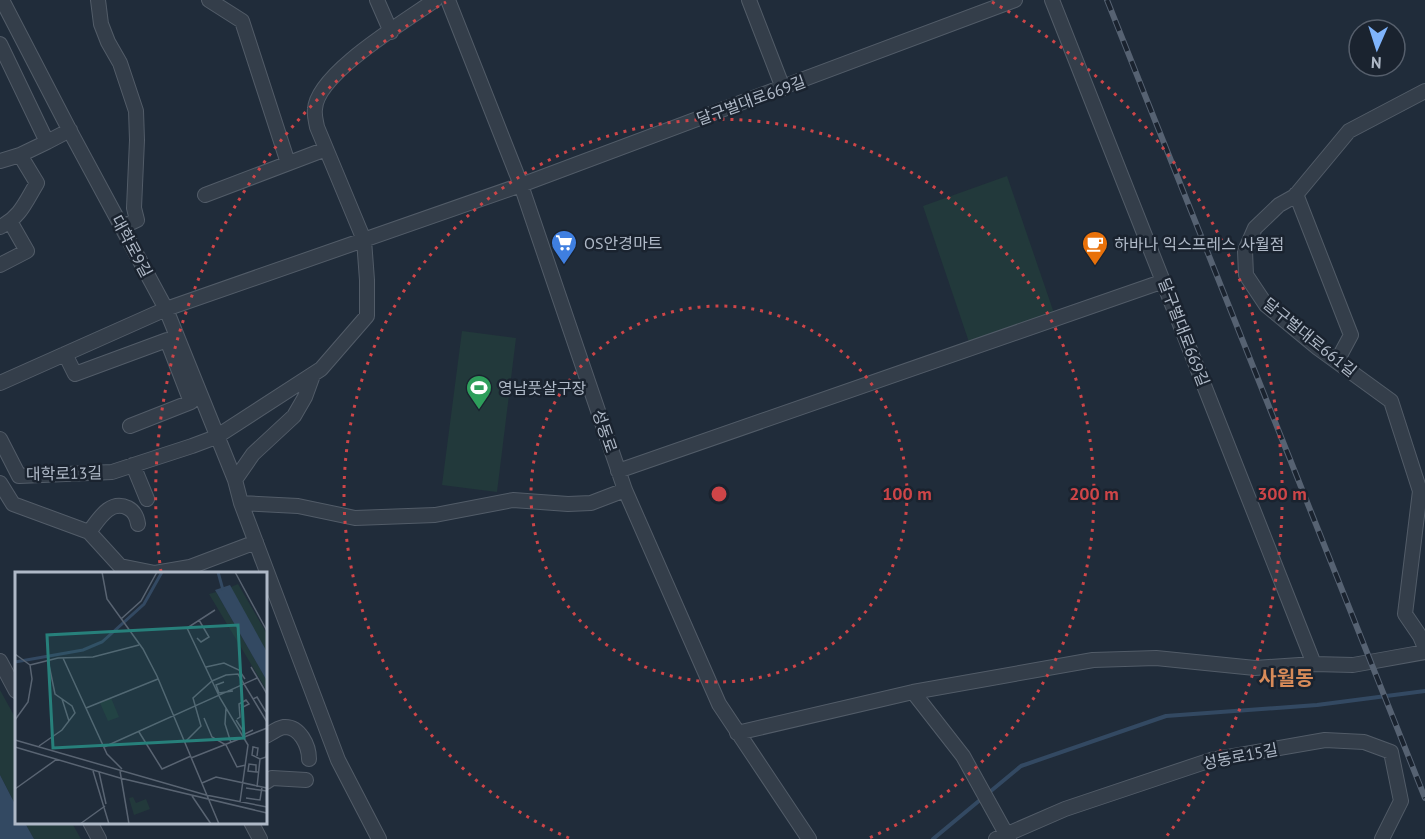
<svg xmlns="http://www.w3.org/2000/svg" width="1425" height="839" font-family="'PT Sans','Noto Sans KR',sans-serif">
	<rect width="100%" height="100%" fill="#202c3a"/>
	<path fill="#22393b" d="M1007,176l49,143 -85,29 -48,-142z
		M462,331l54,7 -19,154 -55,-7z
		M0,690l16,29v87l-16,-31z
		M25,823h47l9,16h-47z"/>
	<path fill="#334962" d="M0,775l16,31v16l9,1 9,16h-34z"/>
	<g fill="none" stroke-linecap="round" stroke-linejoin="round">
		<path stroke="#334962" stroke-width="4" d="M933,839l88,-73 145,-50 151,-11 108,-14"/>
		<defs>
			<path id="minor" d="M2,0l69,133 95,176 69,171 6,23 97,257 41,79
				M98,0l3,24 7,18 12,21 16,48 1,29 -3,68 3,12 -15,7
				M209,0l33,21 46,142
				M377,0l14,32
				M448,0l73,185 104,305 94,214 90,135
				M749,0l34,88
				M1052,0l262,664
				M0,44l47,98 23,-12
				M1425,91l-76,40 -54,65 -16,9 -24,23 -10,23 1,24 20,30 52,43 73,53 29,90 -15,123 15,22 5,12
				M0,161l20,-6
				M1296,194l55,141 -14,26
				M205,195l121,-46
				M0,227c20,-9 26,-26 37,-44l-17,-28 27,-13
				M0,265l27,-14 -16,-28
				M65,354l10,20 92,-34 24,62 -61,24
				M0,383l166,-74 355,-124 494,-185
				M0,439l19,37 93,-4 80,-26 24,-9 105,-68 46,-53v-36l-3,-40 -47,-113c-1,-6 -3,-12 -2,-18 2,-36 91,-88 120,-109
				M133,465l14,34
				M618,471l546,-190
				M235,480l18,-26 41,-38 11,-19 8,-22
				M0,483l13,21 76,28 31,34 35,7 35,-6 66,-25
				M241,503l57,3 57,12 80,-3 78,-15 55,4 23,-1 34,-13
				M89,532c10,-13 21,-33 39,-24 6,3 9,9 10,16
				M0,661l16,30
				M913,692l50,64 46,83
				M737,733l176,-41 180,-32 63,-2 99,10 59,-4 39,1 72,-13
				M266,736c5,-3 12,-8 18,-9 16,-1 25,19 25,32
				M266,782l6,-4 34,2
				M90,822l9,17
				M251,822l9,17
				M996,839l69,-30 146,-49 114,-20 39,2 27,10 10,49 -19,38"/>
		</defs>
		<use href="#minor" stroke="#525c68" stroke-width="16"/>
		<use href="#minor" stroke="#343e4a" stroke-width="14"/>
		<defs>
			<path id="rail" d="M1107,0l318,798"/>
		</defs>
		<use href="#rail" stroke="#566272" stroke-width="6"/>
		<use href="#rail" stroke="#1a232f" stroke-width="4" stroke-dasharray="11" stroke-linecap="butt"/>
	</g>
	<g fill="none" stroke="#ce4548" stroke-width="3" stroke-dasharray="3 6">
		<circle cx="719" cy="494" r="188"/>
		<path d="M569 838A375 375 0 1 1 869 838"/>
		<path d="M161 572A563 563 0 0 1 446 2M992 2A563 563 0 0 1 1166 837"/>
	</g>
	<defs>
		<symbol id="supermarket-pin" viewBox="-11 -11 22 30"><path d="M0 17L-7.5 6A9.5 9.5 0 1 1 7.5 6Z" fill="#3f7fe0" stroke="#1a232f"/><path d="M-6-5.5h2.5l.6 2H6L4.5 2H-2.5L-4.4-4H-6ZM-1.5 3.2a1.3 1.3 0 1 0 .1 0ZM3 3.2a1.3 1.3 0 1 0 .1 0Z" fill="#fff"/></symbol>
		<symbol id="cafe-pin" viewBox="-11 -11 22 30"><path d="M0 17L-7.5 6A9.5 9.5 0 1 1 7.5 6Z" fill="#e8710a" stroke="#1a232f"/><path d="M-5.5-4.5H6V0H3Q3 3.5 0 3.5H-2.5Q-5.5 3.5-5.5 0ZM3-3.2v2h1.7v-2ZM-6 4.5H4V6H-6Z" fill="#fff"/></symbol>
		<symbol id="stadium-pin" viewBox="-11 -11 22 30"><path d="M0 17L-7.5 6A9.5 9.5 0 1 1 7.5 6Z" fill="#2e9e5b" stroke="#1a232f"/><path d="M0-5a6.5 5 0 1 0 0 10a6.5 5 0 1 0 0-10ZM-3.5-1.8h7v3.6h-7Z" fill="#fff"/></symbol>
	</defs>
	<g fill-rule="evenodd">
		<use href="#supermarket-pin" x="549" y="228" width="30" height="40"/>
		<use href="#cafe-pin" x="1080" y="229" width="30" height="40"/>
		<use href="#stadium-pin" x="464" y="373" width="30" height="40"/>
	</g>
	<g text-anchor="middle" stroke-width="5" stroke-linejoin="round" paint-order="stroke">
		<g font-size="16" fill="#afb9c7" stroke="#1a232f">
			<text transform="translate(751 100) rotate(-20)" y="6">달구벌대로669길</text>
			<text transform="translate(132 246) rotate(62)" y="6">대학로9길</text>
			<text transform="translate(1184 332) rotate(69)" y="6">달구벌대로669길</text>
			<text transform="translate(1310 337) rotate(39)" y="6">달구벌대로661길</text>
			<text transform="translate(605 431) rotate(71)" y="6">성동로</text>
			<text transform="translate(64 473) rotate(-1)" y="6">대학로13길</text>
			<text transform="translate(1240 756) rotate(-11)" y="6">성동로15길</text>
		</g>
		<g font-size="16" fill="#afb9c7" stroke="#1a232f" text-anchor="start">
			<text x="584" y="249">OS안경마트</text>
			<text x="1114" y="250">하바나 익스프레스 사월점</text>
			<text x="498" y="394">영남풋살구장</text>
		</g>
		<g font-size="20" font-weight="bold" fill="#d88b59" stroke="#1a232f">
			<text x="1286" y="685">사월동</text>
		</g>
	</g>
	<g transform="translate(15 572)">
		<rect width="252" height="252" fill="#202c3a"/>
		<path d="M223,12l29,50v18l-32,-53 -4,-12zM201,20l51,89v10l-58,-97zM96,126l8,19 -11,4 -8,-18zM118,225l3,6 10,-4 4,10 -16,6 -5,-17z" fill="#22393b"/>
		<path d="M215,13l37,67v29l-52,-91z" fill="#334962"/>
		<path fill="none" stroke="#334962" stroke-width="3" d="M203,0l5,18M0,90l68,-12 19,-8 42,-38 18,-32"/>
		<path fill="none" stroke="#596472" stroke-width="1.5" d="M87,0l5,27 36,50 14,27 62,148M220,0l32,59M200,38l-28,18 33,70 28,47 -8,57M106,47l20,-18 16,-29M182,66l4,4 8,-5 -10,-17M0,82l15,11M48,86l44,96 15,15M15,93l28,-7 35,-1 46,-12M191,95l18,-4 15,7 6,9M236,95l16,27M209,110l-8,3 3,8 14,-2M47,127l7,22M238,127l4,-2 9,15M71,136l72,-29M211,136l-1,16 6,19M189,146l8,19 14,8 11,22 9,-2M222,147l3,-2 -1,-13 7,-4 3,4 -8,4M0,148l13,-18 4,-23 -2,-14M221,148l9,14 8,-4M124,160l23,37 29,-13M0,168l191,55 61,12M170,170l16,-16 -8,-28 19,-17 14,-6 12,-1 29,48M24,174l23,-16 13,-17 -3,-7 -17,-12 -7,-34M0,175l105,31 147,35M89,175l153,-69M242,184l1,-8 -5,-1 -1,8 8,4M176,186l76,-30M78,199l16,53M105,199l9,53M84,200l7,32M241,200v-7l-7,-1 -1,7 8,1h3M187,211l14,-6 51,11M242,215l3,-28 6,-2 1,-9M231,216l21,3M0,217l42,-30M177,224l19,28M231,226l14,2 2,-13M65,252l25,-18"/>
		<path fill="#27807b" fill-opacity="0.15" stroke="#27807b" stroke-width="3" d="M223,53l6,113 -191,10 -6,-113z"/>
		<rect width="252" height="252" fill="none" stroke="#afb9c7" stroke-width="3"/>
	</g>
	<circle cx="719" cy="494" r="9" fill="#ce4548" stroke="#1a232f" stroke-width="3"/>
	<g font-size="18" text-anchor="middle" font-weight="bold" fill="#ce4548" stroke="#1a232f" stroke-width="5" stroke-linejoin="round" paint-order="stroke">
		<text x="907" y="500">100 m</text>
		<text x="1094" y="500">200 m</text>
		<text x="1282" y="500">300 m</text>
	</g>
	<g transform="translate(1377 48) rotate(183)"><circle r="28" fill="#1a232f" stroke="#565f6c" stroke-width="1.5"/>
	<path d="M0-4.5L10 22L0 15L-10 22Z" fill="#7fb4fc"/>
	<text y="-9" font-size="16" font-weight="bold" text-anchor="middle" fill="#afb9c7">N</text>
	</g>
</svg>
